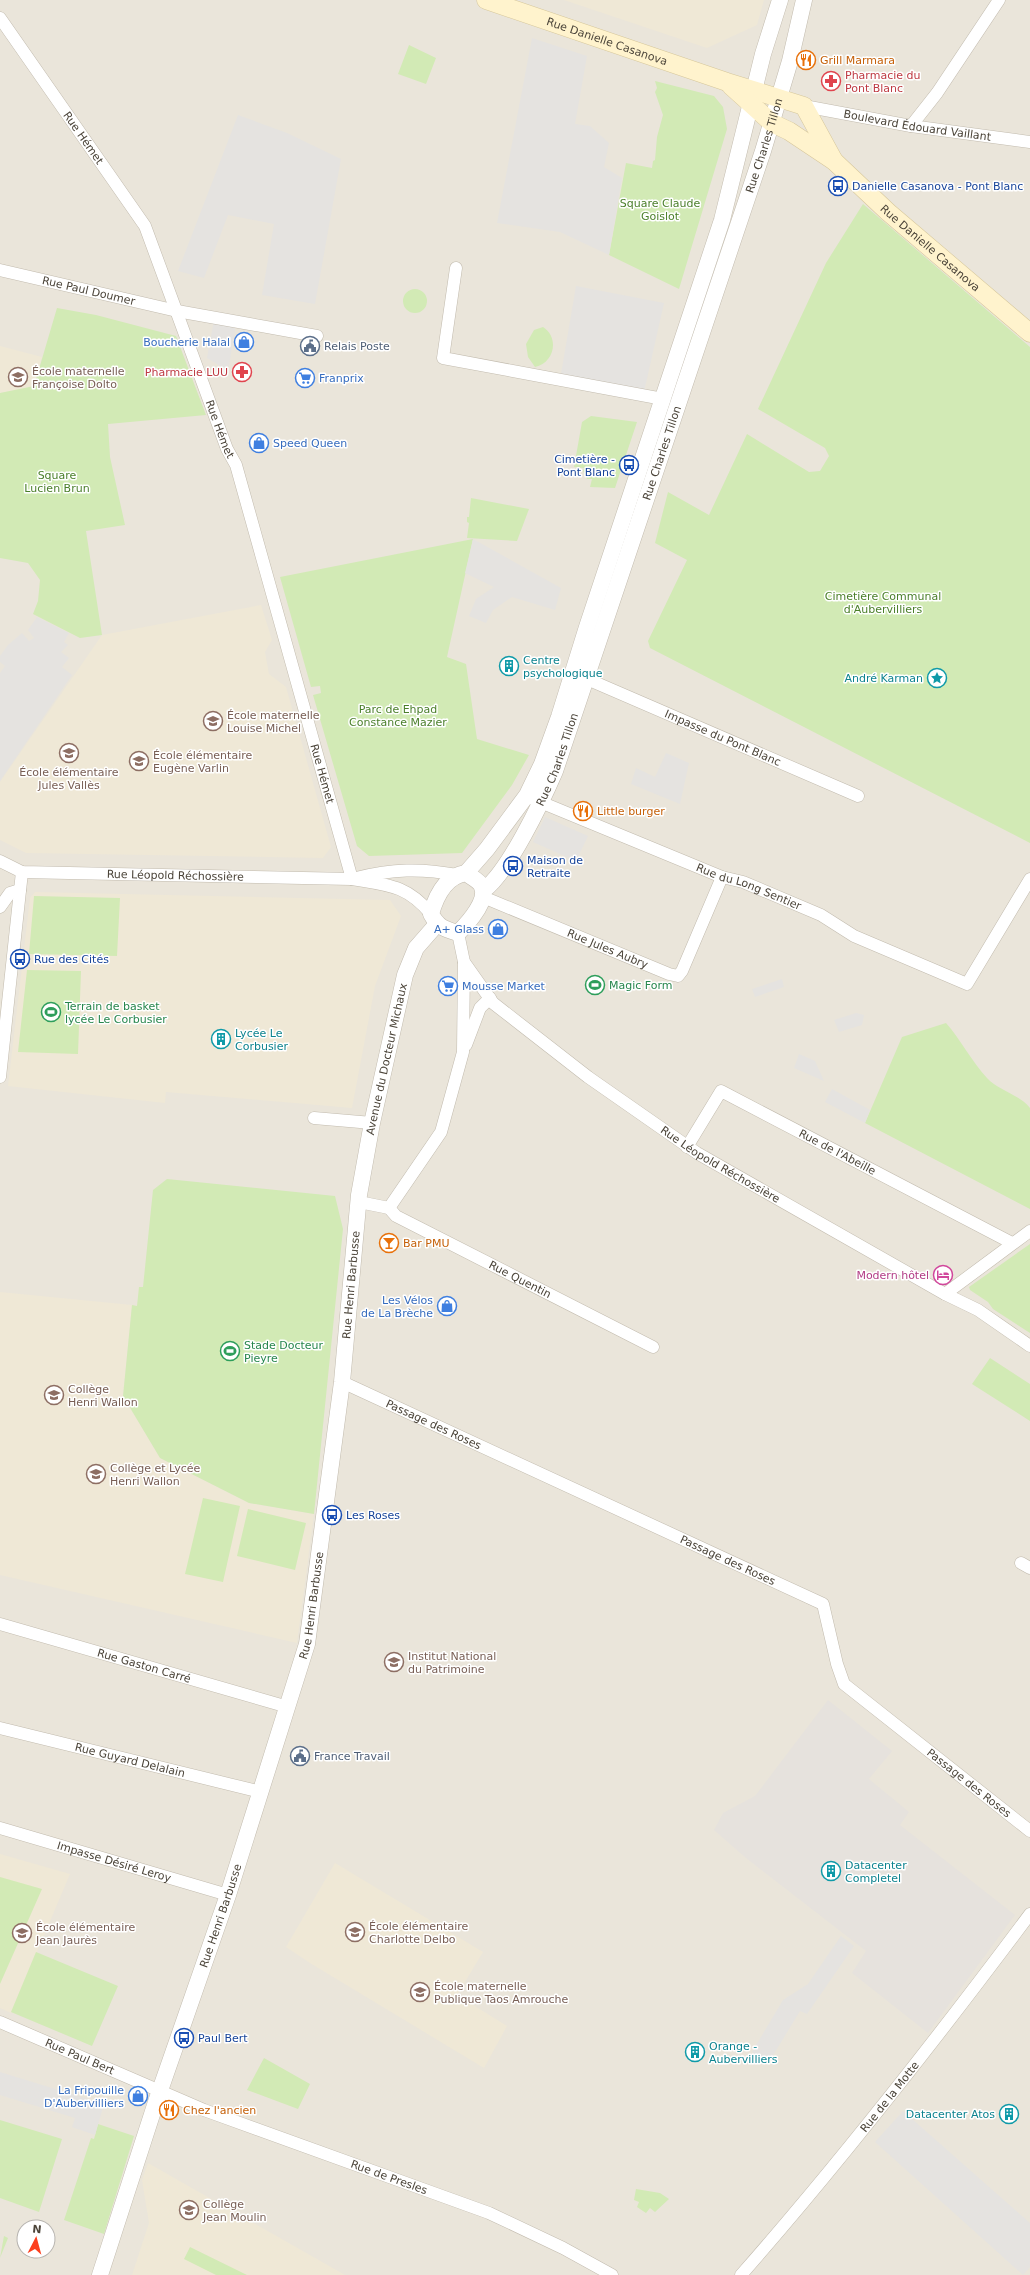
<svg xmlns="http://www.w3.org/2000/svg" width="1030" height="2275" font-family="'DejaVu Sans',sans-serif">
	<rect width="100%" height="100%" fill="#f6f3ec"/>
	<path fill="#eae5da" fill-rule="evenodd" d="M0,0h1030v2275h-1030zM24,2227h24v24h-24z"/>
	<path fill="#e6e2dd" d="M828,1700l64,51 -23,28 40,33 -9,13 115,90 -87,118 -76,-60 14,-22 -120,-93 -32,-28 9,-17 32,-17z"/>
	<path fill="#efe8d6" d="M564,0h200l-7,25 -50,23z
		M0,346l42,11 -8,30 -34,6z
		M261,605l11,35 -7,12 4,22 17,13 45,160 -8,11 -297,-5 -26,-13v-58l102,-147z
		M35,892l355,8 11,16 -26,70 -23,122 -186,-16 -1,11 -157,-17 22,-188z
		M0,1292l132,13 -9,91 37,62 89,45 65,11 -17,129 -297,-68z
		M0,1854l70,20 -59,139 -11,-5z
		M335,1863l148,89 -26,43 50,31 -23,42 -174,-105 -24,-16z
		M148,2163l197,112h-213l17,-52 -7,-43z"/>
	<path fill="#d2eab5" d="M409,45l27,13 -10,26 -28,-10z
		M655,81l59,15 9,11 4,22 -48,160 -70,-34 17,-92 26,5 1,-7 2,-1 2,-23 6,-22 -8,-23 2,-4z
		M863,204l167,143v496l-380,-195 -2,-7 39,-81 -32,-17 13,-51 41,23 38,-81 62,38 11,-1 9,-15 -4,-8 -67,-39 68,-146z
		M403 301a12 12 0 1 1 24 0a12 12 0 1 1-24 0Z
		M57,308l39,7 80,21 30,79 -98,9 2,33 15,68 -39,6 16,104 -22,3 -47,-24 5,-13 2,-21 -12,-17 -28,-5v-165l34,-7z
		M543,327c17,11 11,36 -8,40l-7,-10 -2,-13 8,-14z
		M591,416l46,6 -22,66 -25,-1 2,-8h-5l-4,-8 1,-3 -10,-1 8,-45z
		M471,498l58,11 -12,32 -50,-3 2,-15 -2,-1v-5h2z
		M473,539l-26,118 19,7 11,75 52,16 -17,30 -50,68 -93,3 -12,-10 -44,-151 8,-2 -1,-7 -9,1 -31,-110z
		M34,896l86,2 -3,58 -88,-2z
		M27,970l54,1 -3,83 -60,-2z
		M946,1023c15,17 26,39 41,55 12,13 32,16 43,30v101l-165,-86 37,-86z
		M167,1179l168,17 8,33 -29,285 -65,-11 -89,-45 -37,-62 9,-91 5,1 2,-19h4l10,-97z
		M1030,1244v89l-37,-24 -5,-7 -18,-12 -1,-3z
		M990,1358l40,26v37l-58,-37z
		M203,1498l37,8 -17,76 -38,-8z
		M248,1509l58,14 -11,47 -58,-14z
		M0,1877l42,12 -42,95z
		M36,1952l82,34 -26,60 -81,-34z
		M264,2058l46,26 -12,25 -51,-19z
		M0,2120l62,19 -23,73 -39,-14z
		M98,2124l36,12 -30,98 -40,-14 27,-82 3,1z
		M636,2189l24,4 9,6 -14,13 -5,-4 -4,5 -9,-6 2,-5 -5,-2z
		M4,2236l4,2 -8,20z
		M190,2247l57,28h-31l-32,-16z"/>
	<path fill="#e5e3e0" d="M532,38l55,18 -12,68 15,2 19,17 -5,24 18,11 -13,77 -49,-23 -63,-9z
		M238,115l49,18 54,26 -26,145 -53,-9 12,-71 -46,-9 -24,63 -26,-7z
		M576,286l88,17 -20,89 -83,-18z
		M214,320l22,4 -9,53 -6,-1 1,-9 -15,-9z
		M473,539l88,49 -6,22 -43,-13 -19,13 -7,13 -17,-7 7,-17 18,-12 -29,-14z
		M37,617l32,16 -5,9 4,3 -7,7 8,6 -7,9 10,8 -72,106v-108l5,-7 -5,-4v-6l8,-11 14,-12 7,8 5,-3 -6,-8z
		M666,753l23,10 -9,41 -49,-20 5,-16 19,9z
		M545,817l43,19 -12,25 -43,-19z
		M782,979l2,8 -29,10 -3,-8z
		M856,1013l8,2 -2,10 -23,7 -5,-12z
		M799,1054l16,7 9,20 -30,-13z
		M832,1089l38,21 -5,13 -40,-21z
		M841,1936l13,10 -47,68 -7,-3 -31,51 -17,-10 31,-52 25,-16z
		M0,2072l104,32 -9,31 -23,-8 3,-9 -75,-23z
		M903,2111l127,112v44l-7,8 -148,-133z"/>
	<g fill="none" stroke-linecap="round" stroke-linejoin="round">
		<defs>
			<g id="minor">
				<path id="s1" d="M0,18l145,208 82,223 9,16 116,414"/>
				<path id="s2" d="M804,106l107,20 119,16"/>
				<path d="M911,126l26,-33 62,-93"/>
				<path d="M456,268l-13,90 220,41"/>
				<path id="s3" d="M0,270l177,41 140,25"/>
				<path id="s4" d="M587,679l271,117"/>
				<path id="s5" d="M533,799l189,78 21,5 78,33 33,21 113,48 63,-105"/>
				<path id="s6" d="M0,861l22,11 330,7c36,6 55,6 79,35"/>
				<path d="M356,878c36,-9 65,-10 101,-3"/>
				<path id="s7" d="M483,897l186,77 9,2 4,-5 40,-94"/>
				<path d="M0,907l10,-14 10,-3"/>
				<path id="s8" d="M458,933l6,29 29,41 95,74 109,76 248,141 33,16 52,36"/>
				<path d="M466,1045l14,-37 10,-10"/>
				<path d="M0,1077l22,-205"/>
				<path d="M314,1118l58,5"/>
				<path id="s9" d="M687,1147l34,-56 291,152"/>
				<path d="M359,1202l30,6"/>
				<path id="s10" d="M389,1208l7,8 257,131"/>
				<path d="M389,1208l52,-76 22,-80 1,-90"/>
				<path d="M945,1294l85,-63"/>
				<path id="s11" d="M342,1382l481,222 14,60 7,20 186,147"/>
				<path d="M1021,1563l9,5"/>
				<path id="s12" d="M0,1624l288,83"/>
				<path id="s13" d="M0,1728l261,64"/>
				<path id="s14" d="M0,1828l228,67"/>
				<path id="s15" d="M0,2022l204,88 285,103 74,35 49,27"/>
				<path id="s16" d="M741,2275c102,-116 197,-238 289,-361"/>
			</g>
			<g id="tertiary">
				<path d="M466,873l21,-24 40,-54 15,-31 17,-47 28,-90 135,-407 41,-166 17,-54"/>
				<path d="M466,873c5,4 12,7 15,12 9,14 -13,38 -23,48 -14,-4 -20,-6 -27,-19 5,-18 15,-38 35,-41z"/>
				<path id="s17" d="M484,890c25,-19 58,-89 71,-119l208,-620 27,-90 14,-61"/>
				<path id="s18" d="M100,2275l56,-173 72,-207 79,-251 35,-262 17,-187 13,-72 33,-148 11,-27 21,-24"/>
			</g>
			<g id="secondary">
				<path id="s19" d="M486,0l241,82 77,24 30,55"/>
				<path id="s20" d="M731,86l41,37 17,8 45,30 54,51 142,121"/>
			</g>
		</defs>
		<use href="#minor" stroke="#c2bbae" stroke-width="13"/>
		<use href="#tertiary" stroke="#c2bbae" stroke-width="17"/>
		<use href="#secondary" stroke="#d6c79b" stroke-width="19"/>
		<use href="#minor" stroke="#fff" stroke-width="12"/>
		<use href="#tertiary" stroke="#fff" stroke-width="16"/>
		<use href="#secondary" stroke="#fff3cd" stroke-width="18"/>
	</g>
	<defs>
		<symbol id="restaurant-ring" viewBox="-11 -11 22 22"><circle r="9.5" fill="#fff" stroke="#e8710a" stroke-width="1.5"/><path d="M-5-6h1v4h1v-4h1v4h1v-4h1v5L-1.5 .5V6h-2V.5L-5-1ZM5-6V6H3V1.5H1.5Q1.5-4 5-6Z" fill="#e8710a"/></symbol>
		<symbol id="pharmacy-ring" viewBox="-11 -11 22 22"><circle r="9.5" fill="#fff" stroke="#e0444e" stroke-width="1.5"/><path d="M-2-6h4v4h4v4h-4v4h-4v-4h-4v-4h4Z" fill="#e0444e"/></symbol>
		<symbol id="bus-ring" viewBox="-11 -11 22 22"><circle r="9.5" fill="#fff" stroke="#1a4fb4" stroke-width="1.5"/><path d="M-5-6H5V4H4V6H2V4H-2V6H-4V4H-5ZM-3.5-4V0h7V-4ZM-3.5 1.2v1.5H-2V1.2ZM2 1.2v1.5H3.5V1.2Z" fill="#1a4fb4"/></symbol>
		<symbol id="shop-ring" viewBox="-11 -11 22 22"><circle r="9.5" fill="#fff" stroke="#3f7fe0" stroke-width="1.5"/><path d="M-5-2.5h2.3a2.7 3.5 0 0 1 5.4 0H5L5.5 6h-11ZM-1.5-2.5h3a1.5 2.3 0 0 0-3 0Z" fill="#3f7fe0"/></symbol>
		<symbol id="civic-ring" viewBox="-11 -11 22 22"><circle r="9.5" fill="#fff" stroke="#5c6f8a" stroke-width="1.5"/><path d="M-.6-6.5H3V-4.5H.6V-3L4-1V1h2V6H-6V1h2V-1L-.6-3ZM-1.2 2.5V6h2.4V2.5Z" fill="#5c6f8a"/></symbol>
		<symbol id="school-ring" viewBox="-11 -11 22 22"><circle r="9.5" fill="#fff" stroke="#8d6e63" stroke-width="1.5"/><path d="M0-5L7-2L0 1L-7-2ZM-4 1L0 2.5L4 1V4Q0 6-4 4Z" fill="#8d6e63"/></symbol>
		<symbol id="supermarket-ring" viewBox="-11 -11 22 22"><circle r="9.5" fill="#fff" stroke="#3f7fe0" stroke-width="1.5"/><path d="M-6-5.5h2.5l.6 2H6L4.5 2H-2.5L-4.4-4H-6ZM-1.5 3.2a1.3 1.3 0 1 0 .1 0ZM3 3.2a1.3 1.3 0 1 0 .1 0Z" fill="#3f7fe0"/></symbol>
		<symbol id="building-ring" viewBox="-11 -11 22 22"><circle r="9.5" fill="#fff" stroke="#0f9aa8" stroke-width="1.5"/><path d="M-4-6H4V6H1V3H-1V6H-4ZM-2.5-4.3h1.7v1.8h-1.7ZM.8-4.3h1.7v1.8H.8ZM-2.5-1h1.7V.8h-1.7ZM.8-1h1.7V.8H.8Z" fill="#0f9aa8"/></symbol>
		<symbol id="sight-ring" viewBox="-11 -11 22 22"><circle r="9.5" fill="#fff" stroke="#0f9aa8" stroke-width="1.5"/><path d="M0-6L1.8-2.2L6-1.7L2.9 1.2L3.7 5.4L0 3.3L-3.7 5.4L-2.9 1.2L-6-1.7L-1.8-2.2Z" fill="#0f9aa8"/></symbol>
		<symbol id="stadium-ring" viewBox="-11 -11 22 22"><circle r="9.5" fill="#fff" stroke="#2e9e5b" stroke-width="1.5"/><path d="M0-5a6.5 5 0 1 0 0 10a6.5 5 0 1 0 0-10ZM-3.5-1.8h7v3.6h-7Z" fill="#2e9e5b"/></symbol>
		<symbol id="bar-ring" viewBox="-11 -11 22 22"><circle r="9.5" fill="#fff" stroke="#e8710a" stroke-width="1.5"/><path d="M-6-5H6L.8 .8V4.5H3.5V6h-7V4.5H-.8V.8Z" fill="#e8710a"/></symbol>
		<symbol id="hotel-ring" viewBox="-11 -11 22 22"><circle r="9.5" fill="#fff" stroke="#d1479c" stroke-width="1.5"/><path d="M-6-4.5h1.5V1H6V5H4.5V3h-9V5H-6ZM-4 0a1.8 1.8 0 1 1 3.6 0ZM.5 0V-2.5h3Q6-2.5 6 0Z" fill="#d1479c"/></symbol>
	</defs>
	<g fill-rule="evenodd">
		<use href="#restaurant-ring" x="795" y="49" width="22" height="22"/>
		<use href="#pharmacy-ring" x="820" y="70" width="22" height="22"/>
		<use href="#bus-ring" x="827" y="175" width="22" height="22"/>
		<use href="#shop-ring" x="233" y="331" width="22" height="22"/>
		<use href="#civic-ring" x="299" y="335" width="22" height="22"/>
		<use href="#pharmacy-ring" x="231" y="361" width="22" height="22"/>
		<use href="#school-ring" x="7" y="366" width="22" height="22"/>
		<use href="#supermarket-ring" x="294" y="367" width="22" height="22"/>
		<use href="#shop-ring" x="248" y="432" width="22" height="22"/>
		<use href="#bus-ring" x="618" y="454" width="22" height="22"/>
		<use href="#building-ring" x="498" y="655" width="22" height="22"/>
		<use href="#sight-ring" x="926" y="667" width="22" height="22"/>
		<use href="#school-ring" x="202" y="710" width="22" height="22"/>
		<use href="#school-ring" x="58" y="742" width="22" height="22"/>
		<use href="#school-ring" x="128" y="750" width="22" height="22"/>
		<use href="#restaurant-ring" x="572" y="800" width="22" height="22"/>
		<use href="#bus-ring" x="502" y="855" width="22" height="22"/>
		<use href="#shop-ring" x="487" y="918" width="22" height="22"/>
		<use href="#bus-ring" x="9" y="948" width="22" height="22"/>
		<use href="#stadium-ring" x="584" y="974" width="22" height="22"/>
		<use href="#supermarket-ring" x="437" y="975" width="22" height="22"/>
		<use href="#stadium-ring" x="40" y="1001" width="22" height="22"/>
		<use href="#building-ring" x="210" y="1028" width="22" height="22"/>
		<use href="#bar-ring" x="378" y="1232" width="22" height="22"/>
		<use href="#hotel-ring" x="932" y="1264" width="22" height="22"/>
		<use href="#shop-ring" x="436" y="1295" width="22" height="22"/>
		<use href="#stadium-ring" x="219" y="1340" width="22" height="22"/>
		<use href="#school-ring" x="43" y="1384" width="22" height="22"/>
		<use href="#school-ring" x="85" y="1463" width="22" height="22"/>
		<use href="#bus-ring" x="321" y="1504" width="22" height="22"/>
		<use href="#school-ring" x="383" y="1651" width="22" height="22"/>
		<use href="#civic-ring" x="289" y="1745" width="22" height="22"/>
		<use href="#building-ring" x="820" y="1860" width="22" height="22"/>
		<use href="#school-ring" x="344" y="1921" width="22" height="22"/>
		<use href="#school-ring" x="11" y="1922" width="22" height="22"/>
		<use href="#school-ring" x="409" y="1981" width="22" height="22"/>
		<use href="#bus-ring" x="173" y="2027" width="22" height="22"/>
		<use href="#building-ring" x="684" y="2041" width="22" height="22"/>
		<use href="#shop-ring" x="127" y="2085" width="22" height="22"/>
		<use href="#restaurant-ring" x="158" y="2099" width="22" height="22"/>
		<use href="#building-ring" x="998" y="2103" width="22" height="22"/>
		<use href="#school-ring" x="178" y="2199" width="22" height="22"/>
	</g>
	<g text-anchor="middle" stroke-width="3" stroke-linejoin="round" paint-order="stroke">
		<g font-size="11" fill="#4b4439" stroke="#fff">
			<text dy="4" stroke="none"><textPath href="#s19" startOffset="128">Rue Danielle Casanova</textPath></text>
			<text dy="4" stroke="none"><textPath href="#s2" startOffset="115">Boulevard Édouard Vaillant</textPath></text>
			<text dy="4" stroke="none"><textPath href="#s1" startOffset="146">Rue Hémet</textPath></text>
			<text dy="4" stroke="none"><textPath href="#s17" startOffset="799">Rue Charles Tillon</textPath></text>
			<text dy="4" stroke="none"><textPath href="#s20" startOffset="258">Rue Danielle Casanova</textPath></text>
			<text dy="4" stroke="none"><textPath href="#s3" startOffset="91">Rue Paul Doumer</textPath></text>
			<text dy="4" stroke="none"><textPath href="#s1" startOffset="470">Rue Hémet</textPath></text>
			<text dy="4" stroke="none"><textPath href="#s17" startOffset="475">Rue Charles Tillon</textPath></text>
			<text dy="4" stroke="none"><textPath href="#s4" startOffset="148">Impasse du Pont Blanc</textPath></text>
			<text dy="4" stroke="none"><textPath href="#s17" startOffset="151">Rue Charles Tillon</textPath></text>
			<text dy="4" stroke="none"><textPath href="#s1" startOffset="830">Rue Hémet</textPath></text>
			<text dy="4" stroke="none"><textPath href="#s6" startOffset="178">Rue Léopold Réchossière</textPath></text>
			<text dy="4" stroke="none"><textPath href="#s5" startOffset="233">Rue du Long Sentier</textPath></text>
			<text dy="4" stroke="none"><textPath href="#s7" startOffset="135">Rue Jules Aubry</textPath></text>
			<text dy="4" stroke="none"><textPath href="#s18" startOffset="1255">Avenue du Docteur Michaux</textPath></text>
			<text dy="4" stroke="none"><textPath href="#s9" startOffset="197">Rue de l'Abeille</textPath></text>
			<text dy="4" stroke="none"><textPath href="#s8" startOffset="359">Rue Léopold Réchossière</textPath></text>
			<text dy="4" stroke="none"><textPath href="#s10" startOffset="150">Rue Quentin</textPath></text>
			<text dy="4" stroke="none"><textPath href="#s18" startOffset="1026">Rue Henri Barbusse</textPath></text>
			<text dy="4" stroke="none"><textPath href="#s11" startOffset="101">Passage des Roses</textPath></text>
			<text dy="4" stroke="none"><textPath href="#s11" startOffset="425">Passage des Roses</textPath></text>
			<text dy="4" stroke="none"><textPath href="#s18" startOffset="703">Rue Henri Barbusse</textPath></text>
			<text dy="4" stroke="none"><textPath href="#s12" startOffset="150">Rue Gaston Carré</textPath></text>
			<text dy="4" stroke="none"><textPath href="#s13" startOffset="134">Rue Guyard Delalain</textPath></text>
			<text dy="4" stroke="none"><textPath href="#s11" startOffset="772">Passage des Roses</textPath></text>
			<text dy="4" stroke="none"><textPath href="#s14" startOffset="119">Impasse Désiré Leroy</textPath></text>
			<text dy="4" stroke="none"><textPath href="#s18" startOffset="379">Rue Henri Barbusse</textPath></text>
			<text dy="4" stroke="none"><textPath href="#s15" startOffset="87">Rue Paul Bert</textPath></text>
			<text dy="4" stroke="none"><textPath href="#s16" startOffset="232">Rue de la Motte</textPath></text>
			<text dy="4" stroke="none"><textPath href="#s15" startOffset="419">Rue de Presles</textPath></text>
		</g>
		<g font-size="11" fill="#c56008" stroke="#fff" text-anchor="start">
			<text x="820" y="64">Grill Marmara</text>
			<text x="597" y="815">Little burger</text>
			<text x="403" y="1247">Bar PMU</text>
			<text x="183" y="2114">Chez l'ancien</text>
		</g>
		<g font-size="11" fill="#be3a42" stroke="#fff" text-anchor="start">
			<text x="845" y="79">Pharmacie du<tspan x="845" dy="13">Pont Blanc</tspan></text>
			<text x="228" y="376" text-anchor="end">Pharmacie LUU</text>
		</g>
		<g font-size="11" fill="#164399" stroke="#fff" text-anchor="start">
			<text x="852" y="190">Danielle Casanova - Pont Blanc</text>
			<text x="615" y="463" text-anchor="end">Cimetière -<tspan x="615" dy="13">Pont Blanc</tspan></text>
			<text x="527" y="864">Maison de<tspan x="527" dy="13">Retraite</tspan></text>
			<text x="34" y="963">Rue des Cités</text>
			<text x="346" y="1519">Les Roses</text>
			<text x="198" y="2042">Paul Bert</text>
		</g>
		<g font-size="11" fill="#4a7f2a" stroke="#fff">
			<text x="660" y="207">Square Claude<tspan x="660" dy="13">Goislot</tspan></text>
			<text x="57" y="479">Square<tspan x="57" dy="13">Lucien Brun</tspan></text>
			<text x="883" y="600">Cimetière Communal<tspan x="883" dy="13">d'Aubervilliers</tspan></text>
			<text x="398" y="713">Parc de Ehpad<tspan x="398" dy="13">Constance Mazier</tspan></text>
		</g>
		<g font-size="11" fill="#366cbe" stroke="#fff" text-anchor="end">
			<text x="230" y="346">Boucherie Halal</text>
			<text x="319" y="382" text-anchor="start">Franprix</text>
			<text x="273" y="447" text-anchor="start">Speed Queen</text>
			<text x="484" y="933">A+ Glass</text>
			<text x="462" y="990" text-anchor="start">Mousse Market</text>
			<text x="433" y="1304">Les Vélos<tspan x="433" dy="13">de La Brèche</tspan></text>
			<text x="124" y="2094">La Fripouille<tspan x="124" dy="13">D'Aubervilliers</tspan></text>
		</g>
		<g font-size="11" fill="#4e5e75" stroke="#fff" text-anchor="start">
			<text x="324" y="350">Relais Poste</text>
			<text x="314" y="1760">France Travail</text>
		</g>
		<g font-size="11" fill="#785e54" stroke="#fff" text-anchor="start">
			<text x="32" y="375">École maternelle<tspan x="32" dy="13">Françoise Dolto</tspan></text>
			<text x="227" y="719">École maternelle<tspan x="227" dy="13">Louise Michel</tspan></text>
			<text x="153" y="759">École élémentaire<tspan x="153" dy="13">Eugène Varlin</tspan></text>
			<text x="69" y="776" text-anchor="middle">École élémentaire<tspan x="69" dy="13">Jules Vallès</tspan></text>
			<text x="68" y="1393">Collège<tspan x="68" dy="13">Henri Wallon</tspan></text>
			<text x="110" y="1472">Collège et Lycée<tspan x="110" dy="13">Henri Wallon</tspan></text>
			<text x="408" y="1660">Institut National<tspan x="408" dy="13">du Patrimoine</tspan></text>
			<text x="369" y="1930">École élémentaire<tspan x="369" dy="13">Charlotte Delbo</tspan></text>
			<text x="36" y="1931">École élémentaire<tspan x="36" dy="13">Jean Jaurès</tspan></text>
			<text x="434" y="1990">École maternelle<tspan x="434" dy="13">Publique Taos Amrouche</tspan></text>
			<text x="203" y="2208">Collège<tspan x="203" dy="13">Jean Moulin</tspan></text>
		</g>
		<g font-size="11" fill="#0d838f" stroke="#fff" text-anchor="start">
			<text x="523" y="664">Centre<tspan x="523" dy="13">psychologique</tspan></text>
			<text x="923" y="682" text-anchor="end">André Karman</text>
			<text x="235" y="1037">Lycée Le<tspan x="235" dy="13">Corbusier</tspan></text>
			<text x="845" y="1869">Datacenter<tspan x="845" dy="13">Completel</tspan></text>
			<text x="709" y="2050">Orange -<tspan x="709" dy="13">Aubervilliers</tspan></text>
			<text x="995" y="2118" text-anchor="end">Datacenter Atos</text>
		</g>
		<g font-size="11" fill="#27864d" stroke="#fff" text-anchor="start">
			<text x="609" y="989">Magic Form</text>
			<text x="65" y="1010">Terrain de basket<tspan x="65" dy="13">lycée Le Corbusier</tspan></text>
			<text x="244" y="1349">Stade Docteur<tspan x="244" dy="13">Pieyre</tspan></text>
		</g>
		<g font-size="11" fill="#b23c85" stroke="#fff" text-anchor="end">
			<text x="929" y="1279">Modern hôtel</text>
		</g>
	</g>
	<g transform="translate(36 2239) rotate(6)"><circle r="19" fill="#ffffff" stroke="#b7b4b0"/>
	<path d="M0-3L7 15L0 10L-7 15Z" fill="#fc3f1d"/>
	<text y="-6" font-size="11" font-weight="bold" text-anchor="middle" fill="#4b4439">N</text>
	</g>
</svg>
